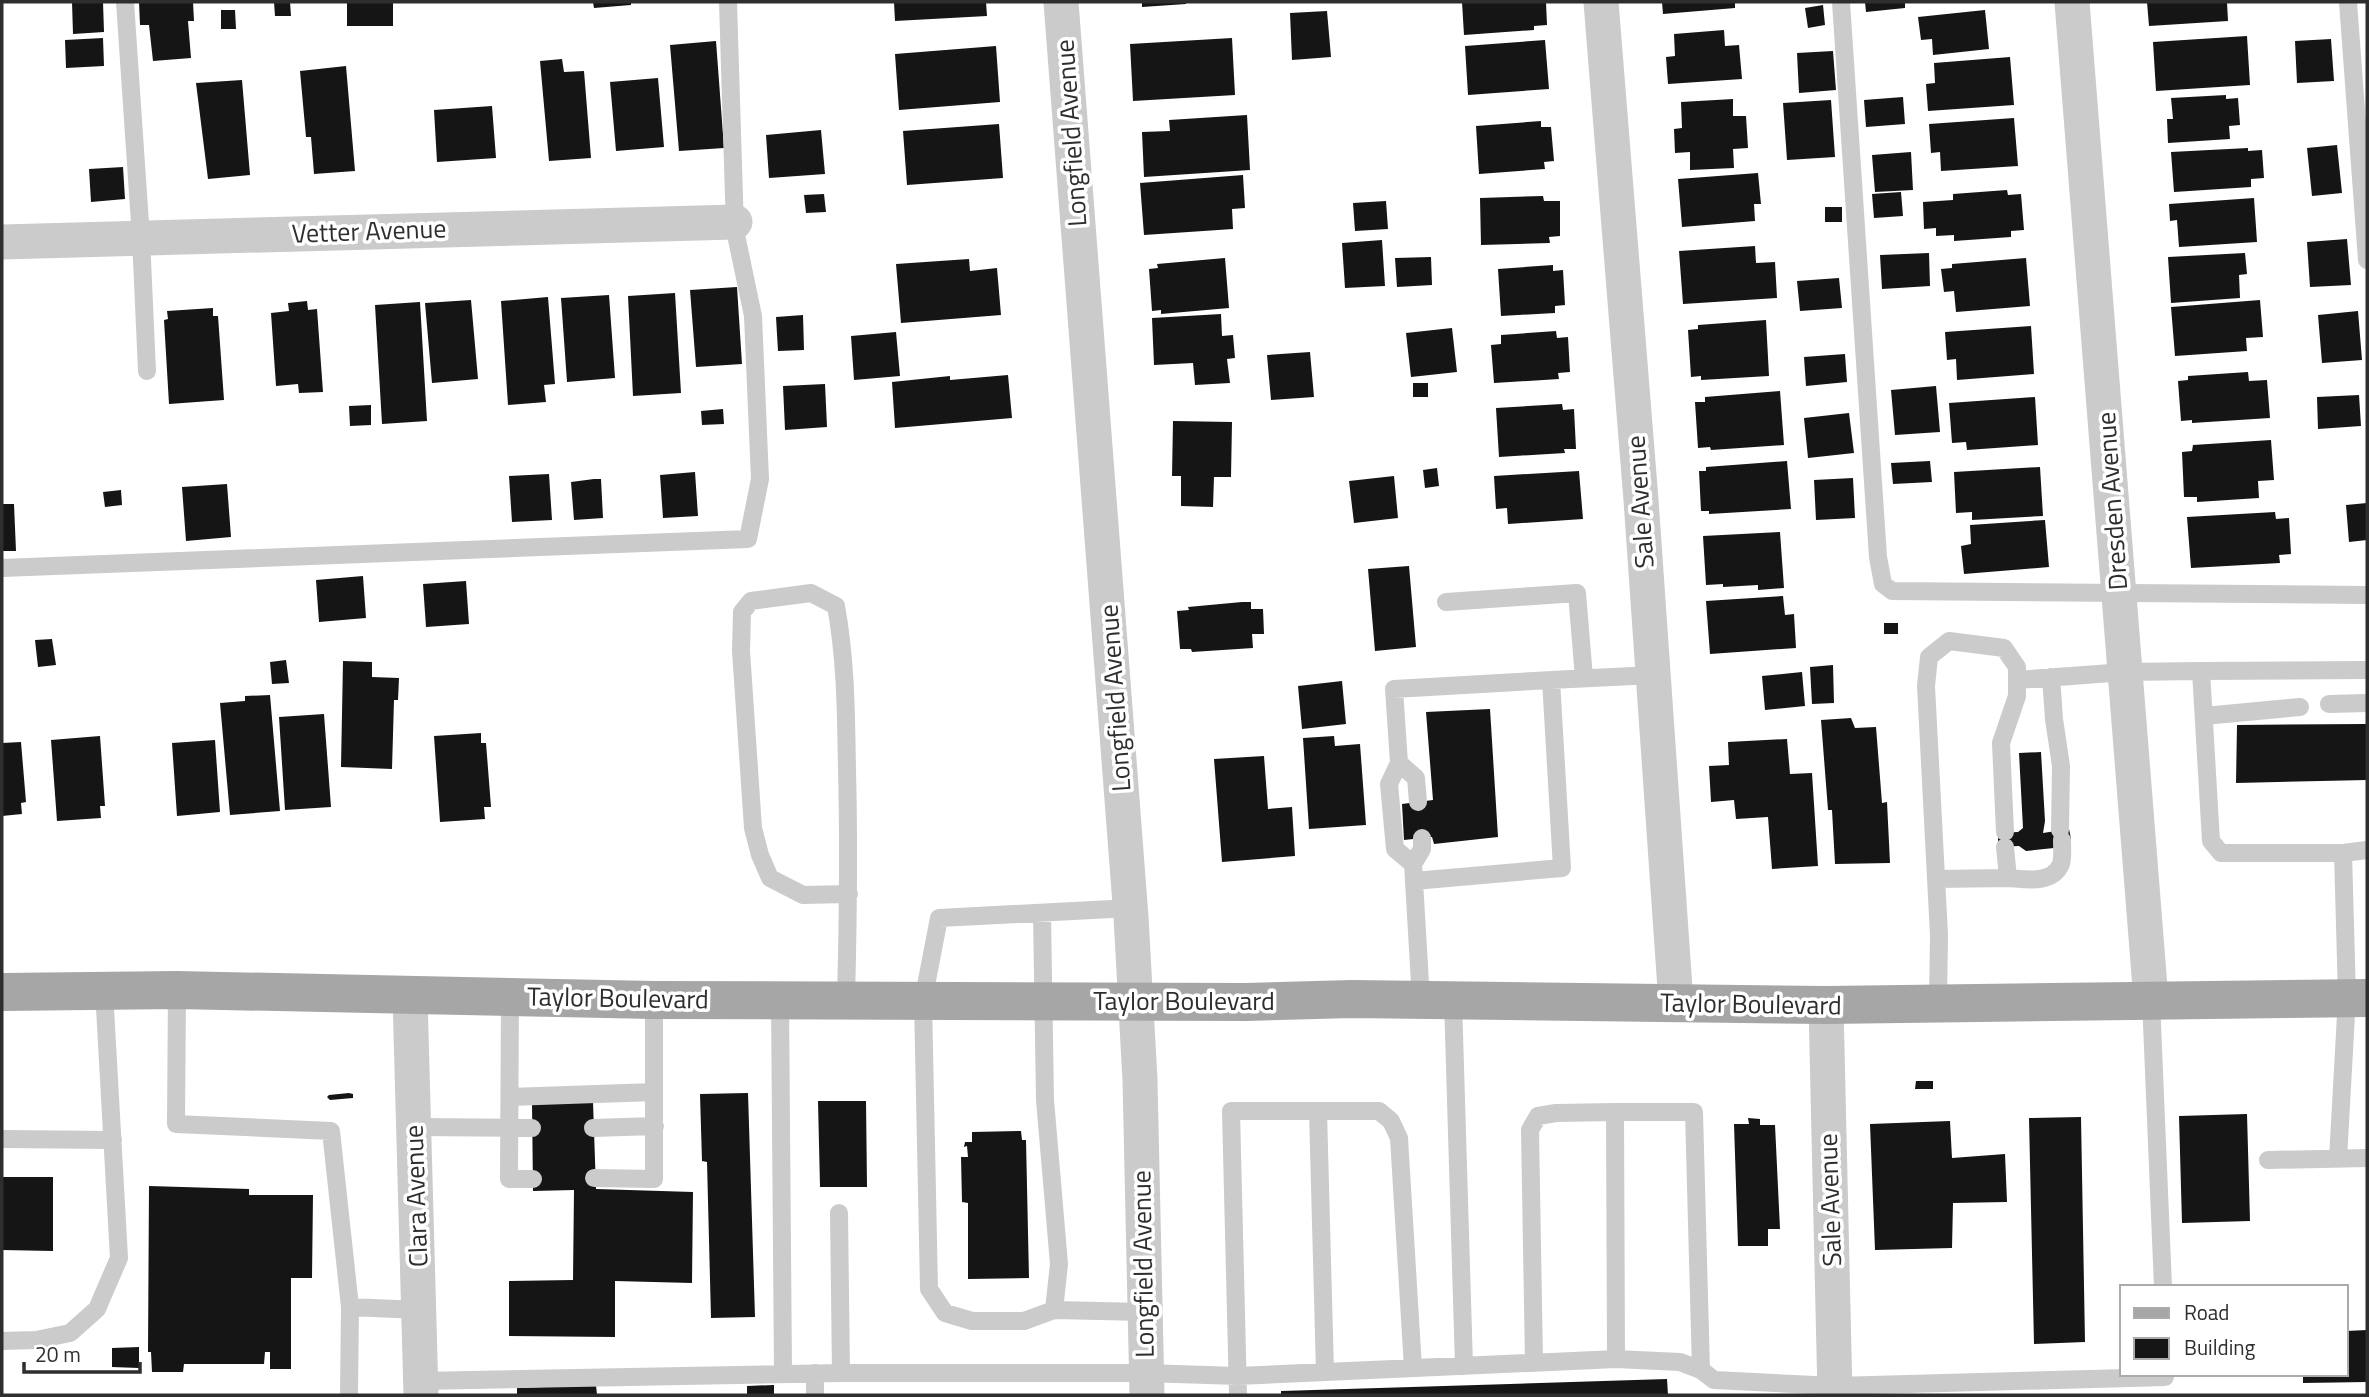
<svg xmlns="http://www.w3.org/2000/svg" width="2369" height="1397" font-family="'Titillium Web',sans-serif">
	<rect width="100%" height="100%" fill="#fff"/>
	<path fill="#151515" d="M72,2h31l1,30 -31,2z
		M139,2h54l1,19h-6l3,37 -38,3 -4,-36h-9z
		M274,2h16l1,14h-16z
		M347,2h46v24h-46z
		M593,2h38v3l-37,3z
		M894,2h92l1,14 -92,5z
		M1142,2h44v2l-44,3z
		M1462,2h84l1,23 -13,1v4l-70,5z
		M1662,2h73v6l-72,6z
		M1865,2h40v6l-39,4z
		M2147,2h80l1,19 -79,5z
		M1823,5l2,20 -17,3 -3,-20z
		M221,10h14l1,19h-15z
		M1985,10l4,39 -56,6 -1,-16 -11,1 -3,-23z
		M1327,11l4,46 -39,3 -2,-47z
		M1724,30l1,16 14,-1 3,34 -74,5 -2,-27 9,-1 -1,-22z
		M2247,36l3,49 -94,6 -3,-49z
		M103,38l1,28 -38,2 -1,-28z
		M1232,38l3,57 -102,6 -3,-57z
		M2331,39l3,42 -37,2 -2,-42z
		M1545,40l4,49 -81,6 -3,-49z
		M716,41l8,107 -45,3 -9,-106z
		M996,46l4,56 -101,8 -4,-56z
		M1833,51l3,39 -37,3 -2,-40z
		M2010,57l4,48 -86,6 -2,-27 9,-1 -1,-20z
		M562,59l2,13 20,-1 7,87 -42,3 -9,-100z
		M346,66l9,105 -41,3 -3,-37h-5l-6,-66z
		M658,78l6,69 -48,4 -6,-69z
		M242,80l8,95 -42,4 -12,-96z
		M2226,95v4l12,-1 2,27 -11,1 1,13 -62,4 -1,-24h6l-2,-21z
		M1903,97l2,27 -39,3 -2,-27z
		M1733,99v17h13l2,32 -15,1 1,19 -44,2v-18l-15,1 -1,-24 8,-1 -1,-26z
		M1831,100l4,57 -48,3 -4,-57z
		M492,106l4,52 -59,4 -3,-52z
		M1247,115l3,55 -106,7 -2,-45 28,-1 -1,-11z
		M2014,118l4,48 -77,5 -1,-19 -9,1 -2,-29z
		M1541,121v6h10l3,34 -10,1 1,7 -66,5 -3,-48z
		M999,124l4,54 -96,7 -4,-54z
		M821,130l4,44 -56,4 -3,-43z
		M2337,145l5,48 -30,3 -5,-48z
		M2248,148v3l14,-1 2,28 -13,1v8l-77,5 -3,-40z
		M1911,152l2,38 -38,2 -3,-37z
		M123,167l2,32 -34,3 -2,-33z
		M1758,173l3,31h-7l1,17 -73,6 -4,-48z
		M1243,175l2,33 -13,1 1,20 -89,6 -4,-52z
		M2007,190l1,5 13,-1 3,36 -13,1v6l-57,4v-6l-18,1v-8l-12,1 -1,-27 30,-2v-6z
		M1901,192l2,24 -29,2 -2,-24z
		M824,194l2,18 -20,1 -2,-18z
		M1543,196l1,5h16v35l-11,1 1,6 -69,2 -1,-47z
		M2254,198l3,44 -78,5 -2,-27 -7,1 -1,-17z
		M1386,201l2,28 -33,2 -2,-28z
		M1825,207h17v15h-17z
		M2347,239l4,46 -41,2 -3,-45z
		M1382,240l3,46 -40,2 -3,-45z
		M1755,246l1,17 19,-1 2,36 -94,6 -4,-53z
		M1929,253l1,33 -48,3 -2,-34z
		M2245,253l2,21 -8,1 1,23 -69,5 -3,-46z
		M1431,257l1,28 -35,2 -2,-29z
		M1225,258l4,50 -68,6v-4l-9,1 -3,-42 9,-1 -1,-4z
		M2026,258l4,48 -74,6 -2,-21 -10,1 -3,-23 11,-1v-4z
		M969,259l1,12 27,-3 4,47 -100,8 -5,-59z
		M1553,265v6l10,-1 2,35 -10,1v7l-54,3 -3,-47z
		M1839,278l3,30 -42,3 -3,-30z
		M737,287l5,77 -46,3 -6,-77z
		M675,293l6,100 -48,3 -5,-100z
		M609,295l6,83 -48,4 -6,-84z
		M548,297l7,87 -11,1 2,17 -38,3 -7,-104z
		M471,300l7,79 -46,4 -7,-80z
		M2260,300l3,37 -17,1 1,13 -72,5 -4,-49z
		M307,301l1,9 9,-1 6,83 -24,1 -1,-9 -22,2 -5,-73 18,-2 -1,-8z
		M420,302l7,119 -45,3 -7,-119z
		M213,308v8h5l6,84 -55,4 -5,-84 4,-1 -1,-8z
		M2358,311l4,49 -40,3 -4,-48z
		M1221,314l1,22 11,-1 2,23 -8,1 3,24 -35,2 -2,-22 -39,2 -2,-47z
		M803,315l1,35 -26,1 -2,-34z
		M1766,320l3,56 -68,4v-4l-10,1 -3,-47 10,-1v-4z
		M2031,326l3,48 -77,6 -1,-21 -9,1 -2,-28z
		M1452,328l5,44 -46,5 -5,-44z
		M1556,331l1,7 11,-1 2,35 -12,1 1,6 -65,4 -3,-38 10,-1v-9z
		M896,332l4,44 -46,4 -3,-44z
		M1310,352l4,45 -43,3 -4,-45z
		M1845,354l2,28 -41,4 -2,-29z
		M2248,372l1,9 18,-1 3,38 -78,5v-3l-11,1 -3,-40 10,-1v-4z
		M1008,375l4,43 -117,10 -3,-46 58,-6v4z
		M1413,383h15v14h-15z
		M825,384l2,43 -42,3 -2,-44z
		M1936,386l4,46 -45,3 -4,-45z
		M1780,391l4,54 -73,5 -1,-3 -12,1 -3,-46h10v-5z
		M2359,395l2,31 -43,3 -1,-32z
		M2035,397l3,48 -71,5 -1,-8 -14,1 -3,-40z
		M1562,404l1,6 11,-1 2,40h-12l1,4 -66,4 -3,-49z
		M371,405v20l-21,1 -1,-20z
		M723,409l1,15 -22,1 -1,-14z
		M1849,413l5,40 -46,5 -4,-40z
		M1173,421l59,1 -1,55h-17l-1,30 -32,-1v-30h-9z
		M2271,440l3,40 -16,1 1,17 -62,4v-5h-13l-2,-45 10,-1 1,-6z
		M1787,461l4,48 -82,5v-3h-8l-2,-40h7v-4z
		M1930,461l2,21 -39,2 -2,-21z
		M2040,467l3,49 -71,4v-8l-16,1 -2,-41z
		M1437,468l2,18 -14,2 -2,-18z
		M1579,471l4,48 -75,5 -1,-16 -11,1 -2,-33z
		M695,472l3,44 -35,2 -3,-43z
		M549,474l3,46 -40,2 -3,-46z
		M1394,476l4,42 -44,5 -5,-42z
		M1853,478l2,40 -39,2 -2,-40z
		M594,479h7l2,39 -29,2 -3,-38z
		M227,484l4,53 -45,4 -4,-54z
		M121,490l1,15 -17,2 -2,-15z
		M2367,503v37l-18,2 -3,-37z
		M2,504h12l2,47h-14z
		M2275,512l1,7 13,-1 2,36 -12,1 1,8 -89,5 -4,-51z
		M2045,520l4,47 -85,7 -3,-28 10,-2 -1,-19z
		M1780,532l4,56 -26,2v-5l-35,2v-3l-17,1 -3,-49z
		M1409,566l7,81 -41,4 -7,-82z
		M363,576l3,42 -47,4 -3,-42z
		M466,581l3,43 -43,3 -3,-43z
		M1783,596l2,19 9,-1 2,34 -86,6 -4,-53z
		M1242,602h9v7h12l1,25h-12l1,14 -61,4 -1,-3h-11l-3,-38 12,-1 -1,-3z
		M1884,623h14v11h-14z
		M52,639l4,26 -18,2 -3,-27z
		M286,660l3,23 -17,1 -2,-22z
		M343,661l29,1v15l27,1 -1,22h-4l-2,69 -51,-2z
		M1833,665l1,38 -22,1 -2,-37z
		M1802,672l3,34 -40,4 -3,-34z
		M1342,681l4,43 -44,5 -4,-43z
		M270,695l10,116 -50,4 -10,-112 25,-2v-5z
		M1490,709l8,128 -64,7 -2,-7 -28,3 -2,-36 31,-4 -7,-88z
		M324,714l7,93 -46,3 -6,-93z
		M1851,718l4,10 21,-1 6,76 5,-1 3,61 -55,1 -3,-54h-4l-7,-90z
		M2367,724v56l-131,3 1,-58z
		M481,733v10h5l5,64h-7l1,12 -45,3 -6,-86z
		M100,736l5,70h-5l1,12 -44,3 -6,-81z
		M1334,736l1,10 25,-2 6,81 -57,4 -6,-91z
		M1787,739l3,35 22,-1 6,93 -46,3 -4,-52 -32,2 -2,-19 -23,2 -2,-36 20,-1 -1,-23z
		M215,740l5,72 -43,4 -5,-73z
		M21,742l5,60 -5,1 1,11 -20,2v-73z
		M2041,752l4,69 -2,12 26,-4 2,10 -15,2 -2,7 -28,3 -7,-5 -21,1v-14l20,-1 5,-4 -4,-75z
		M1264,756l4,53 24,-2 3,49 -73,6 -8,-103z
		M1916,1081h17v8h-18z
		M349,1093l4,1v4l-23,2 -3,-3 2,-2z
		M748,1093l7,224 -44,1 -4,-156 -5,-1 -2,-67z
		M818,1101h48l1,86h-47z
		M593,1102l3,87 97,3 -1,91 -77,-2v56l-106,-1v-55l64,-1 1,-90 -41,1 -1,-88z
		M2247,1114l3,107 -68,2 -3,-107z
		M2081,1117l4,225 -51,2 -5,-226z
		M1748,1118l12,1v6h15l5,104h-12v17h-30l-4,-122h15z
		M1950,1121l2,37 53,-4 2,48 -54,1 -1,45 -77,2 -5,-126z
		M1021,1131l1,9h4l3,138 -61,1v-76l-6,-1 -1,-45h7l-1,-11 -3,1 1,-5h7v-10z
		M2,1177h51v74l-51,-1z
		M149,1186l100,3v6h64l-1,83h-21v91h-21v-17h-5l-1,12h-80l-1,8h-31l-1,-20h-3z
		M2367,1330v52l-64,1v-9h43v-43z
		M139,1347v21l-27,-1v-19z
		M1667,1379l1,16h-387v-4z
		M596,1385l1,10h-80v-7z
		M774,1385v10h-27v-9z"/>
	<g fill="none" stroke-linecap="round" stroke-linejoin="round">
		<path stroke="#cbcbcb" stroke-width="18" d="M125,2l16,236 6,133
			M1841,2l37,555 5,27 9,7 475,4
			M2348,2l19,258
			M2,568l746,-29 12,-60 -7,-163 -18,-86 -7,-228
			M1446,602l131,-9 7,85
			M2201,671l166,-1
			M2051,677l3,42 7,47 -1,64
			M2017,680l108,-8 76,-1 10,170 10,12h122l4,144 -9,162
			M2329,704l38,-1
			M2204,716l96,-9
			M1399,763l17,15 2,24
			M2343,853l24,-3
			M1413,864l-18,-15 -6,-65 10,-21 -5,-74 157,-9
			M2008,878c17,1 44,7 53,-14 2,-6 1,-17 1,-24
			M1936,879l72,-1 -3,-31
			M1414,881l148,-13 -11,-188 102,-5
			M1042,914l3,186 14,164 -5,46 -30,11h-52l-27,-8 -16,-24 -6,-288 16,-83 192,-10
			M177,990l-1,134 155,7 19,176 70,3
			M510,996l-1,183h24
			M846,999c2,-76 3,-152 1,-229 -1,-56 -1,-109 -11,-164l-25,-13 -60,8 -9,11 -1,39 12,177 7,27 10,23 33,17 46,-1
			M780,1000l3,373
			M1421,1000l-8,-136 9,-15v-11
			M1453,1000l11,366
			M2151,1000l12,287
			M1938,1004l1,-69 -13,-249 3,-29 20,-16 55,7 13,19v29l-16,47 4,89
			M510,1097l144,-5
			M1318,1111l7,261
			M414,1127l118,1
			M593,1128l62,-2
			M2,1139l111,1
			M2268,1160l99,-2
			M594,1178l60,1v-179
			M839,1213l2,160
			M1054,1310l90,2
			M2,1341l34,-1 34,-7 27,-24 22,-51 -15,-268
			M1616,1359l-1,-247h79l7,258
			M1534,1362l-4,-232 8,-14 18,-3 59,-1
			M815,1373v22
			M420,1381l421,-8h304l93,3 378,-17 64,3 21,8 13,10 121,6 330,-9
			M349,1395l1,-88
			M1238,1395l-7,-284h148l12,10 8,17 14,230"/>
		<path stroke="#cbcbcb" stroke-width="35" d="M1061,2l70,915 9,163 7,315
			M1601,2l40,498 35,503
			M2072,2l79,998
			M2,242l733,-20
			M410,996l11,399
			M1826,1005l9,390"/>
		<path stroke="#a6a6a6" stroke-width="38" d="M2,992l175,-2 477,10 592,2 106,-3 474,6 541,-7"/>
	</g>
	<g text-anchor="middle" stroke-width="7" stroke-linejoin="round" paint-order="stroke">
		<g font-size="26" fill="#2e2e2e" stroke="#fff">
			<text transform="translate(1071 133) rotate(-94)" y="9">Longfield Avenue</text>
			<text transform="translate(369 231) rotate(-2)" y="9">Vetter Avenue</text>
			<text transform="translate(2112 501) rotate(-94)" y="9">Dresden Avenue</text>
			<text transform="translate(1640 502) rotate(-94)" y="9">Sale Avenue</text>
			<text transform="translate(1115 698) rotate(-94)" y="9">Longfield Avenue</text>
			<text transform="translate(618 998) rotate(1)" y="9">Taylor Boulevard</text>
			<text x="1184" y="1010">Taylor Boulevard</text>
			<text transform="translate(1751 1004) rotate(1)" y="9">Taylor Boulevard</text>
			<text transform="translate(416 1196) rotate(-92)" y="9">Clara Avenue</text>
			<text transform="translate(1830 1200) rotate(-92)" y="9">Sale Avenue</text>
			<text transform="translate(1143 1264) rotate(-91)" y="9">Longfield Avenue</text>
		</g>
	</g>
	<rect width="2369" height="1397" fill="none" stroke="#2e2e2e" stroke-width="7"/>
	<rect x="2120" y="1285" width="228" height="91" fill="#ffffff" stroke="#ababab" stroke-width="2"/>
	<rect x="2134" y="1308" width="35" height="10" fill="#a6a6a6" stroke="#ababab" stroke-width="2"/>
	<text x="2184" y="1320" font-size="21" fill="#2e2e2e">Road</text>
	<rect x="2134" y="1338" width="35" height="21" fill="#151515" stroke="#ababab" stroke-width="2"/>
	<text x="2184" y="1355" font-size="21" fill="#2e2e2e">Building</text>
	<path d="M24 1362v10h116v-10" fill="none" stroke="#2e2e2e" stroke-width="3.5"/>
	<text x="35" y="1362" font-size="21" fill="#2e2e2e" stroke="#ffffff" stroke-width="5" paint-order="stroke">20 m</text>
</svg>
